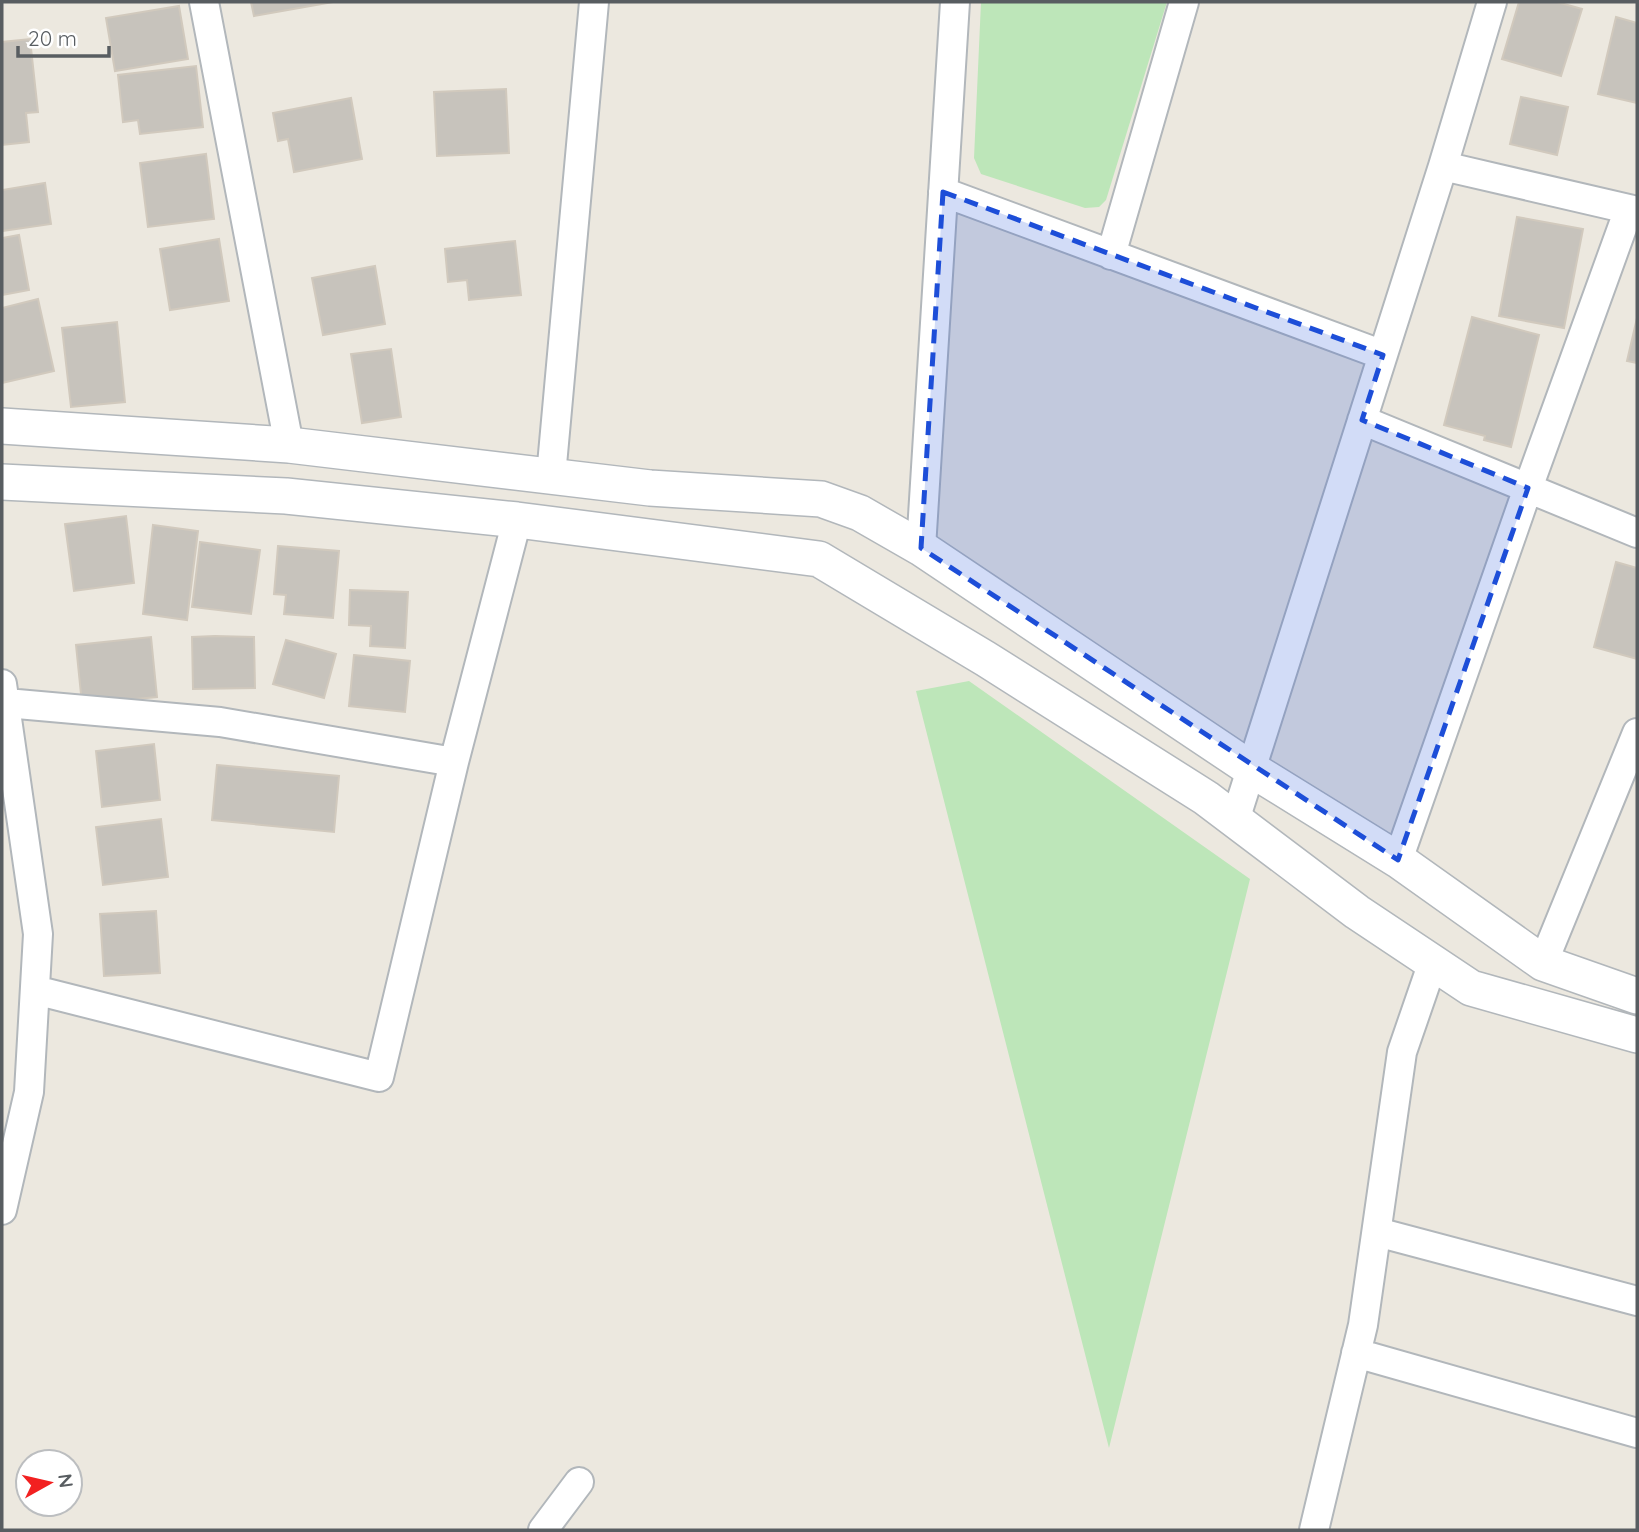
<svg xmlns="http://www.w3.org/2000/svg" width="1639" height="1532" font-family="Quicksand,sans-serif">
	<rect width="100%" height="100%" fill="#ece8df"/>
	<path fill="#bde6b9" d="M981,2h186l-61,198 -7,7 -14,1 -104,-34 -7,-16z
		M969,681l281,198 -141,569 -193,-757z"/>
	<path fill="#c7c3bc" stroke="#d1c9bd" stroke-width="2" d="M251,2h82l-79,14z
		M1519,2h38l25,7 -21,67 -59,-17z
		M179,6l9,53 -73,12 -9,-53z
		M1616,17l21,6v80l-39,-9z
		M30,39l8,73 -12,1 3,29 -27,3v-103z
		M196,66l7,61 -63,7 -2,-14 -15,2 -5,-47z
		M506,89l3,64 -72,3 -3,-64z
		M1521,97l47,10 -11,48 -47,-11z
		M351,98l11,61 -68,13 -6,-33 -10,2 -5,-28z
		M206,154l8,65 -66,8 -8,-64z
		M45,183l6,41 -49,7v-41z
		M1517,217l66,12 -19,99 -65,-12z
		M19,235l10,55 -27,5v-57z
		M219,239l10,62 -59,9 -10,-61z
		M515,241l6,54 -52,5 -2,-20 -19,2 -3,-33z
		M375,266l10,58 -62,11 -11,-57z
		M38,299l16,72 -52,12v-75z
		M1472,317l67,18 -28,112 -27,-7 1,-4 -41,-11z
		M1637,318v45l-10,-2z
		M117,322l8,80 -54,5 -9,-79z
		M391,349l10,68 -39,6 -11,-69z
		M126,516l8,67 -60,8 -9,-67z
		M153,525l45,6 -11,89 -44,-6z
		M200,542l60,8 -9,64 -59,-7z
		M278,546l61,5 -6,67 -49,-4 2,-19 -12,-1z
		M1616,562l21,6v91l-43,-12z
		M350,590l58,2 -3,56 -35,-2 1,-20 -22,-1z
		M215,636l39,1 1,51 -62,1 -1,-52z
		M151,637l6,60 -75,7 -6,-59z
		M286,640l50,14 -12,44 -51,-14z
		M354,655l56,6 -5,51 -56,-6z
		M154,744l6,56 -58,7 -6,-56z
		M217,765l122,11 -5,56 -122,-12z
		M161,819l7,58 -65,8 -7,-58z
		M156,911l4,62 -56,3 -4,-62z"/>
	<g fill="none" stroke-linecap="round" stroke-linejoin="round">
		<defs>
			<path id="minor" d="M204,2l85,443
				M1443,166l194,45
				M943,192l440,163
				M1111,255l73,-253
				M1362,420l275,113
				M551,476l43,-474
				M921,548l34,-546
				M2,684l36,250 -9,158 -27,118
				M6,703l214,19 234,40
				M1235,820l208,-654 49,-164
				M1398,860l130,-372 101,-279
				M1543,963l94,-230
				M35,990l344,87 75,-315 63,-242
				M1377,1232l260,69
				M1356,1353l281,80
				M543,1530l36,-48
				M1314,1530l49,-205 39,-273 31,-90"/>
			<path id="tertiary" d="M2,426l287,19 361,43 171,11 39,14 61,35 330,221 147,91 145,103 94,33
				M2,482l284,14 231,24 302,39 167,100 220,139 151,114 114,76 166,47"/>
		</defs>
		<use href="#minor" stroke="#b2b7bb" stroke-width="32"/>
		<use href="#tertiary" stroke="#b2b7bb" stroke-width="38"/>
		<use href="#minor" stroke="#fff" stroke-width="28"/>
		<use href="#tertiary" stroke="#fff" stroke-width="35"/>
	</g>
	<path fill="#1d4ed8" fill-opacity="0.2" stroke="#1d4ed8" stroke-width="5" stroke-dasharray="14 9" stroke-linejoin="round" d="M943,192l440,163 -21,65 166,68 -130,372 -477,-312z"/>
	<rect width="1639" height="1532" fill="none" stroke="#585d61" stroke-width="7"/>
	<g transform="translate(49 1483) rotate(82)"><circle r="33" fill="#ffffff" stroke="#bcbec0" stroke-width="2"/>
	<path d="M0-5L12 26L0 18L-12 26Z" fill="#f22020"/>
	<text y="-10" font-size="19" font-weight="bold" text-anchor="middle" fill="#585d61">N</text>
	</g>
	<path d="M18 46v10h91v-10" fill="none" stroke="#585d61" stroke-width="3.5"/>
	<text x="28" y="46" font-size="21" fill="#585d61" stroke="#ffffff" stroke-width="5" paint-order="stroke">20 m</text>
</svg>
